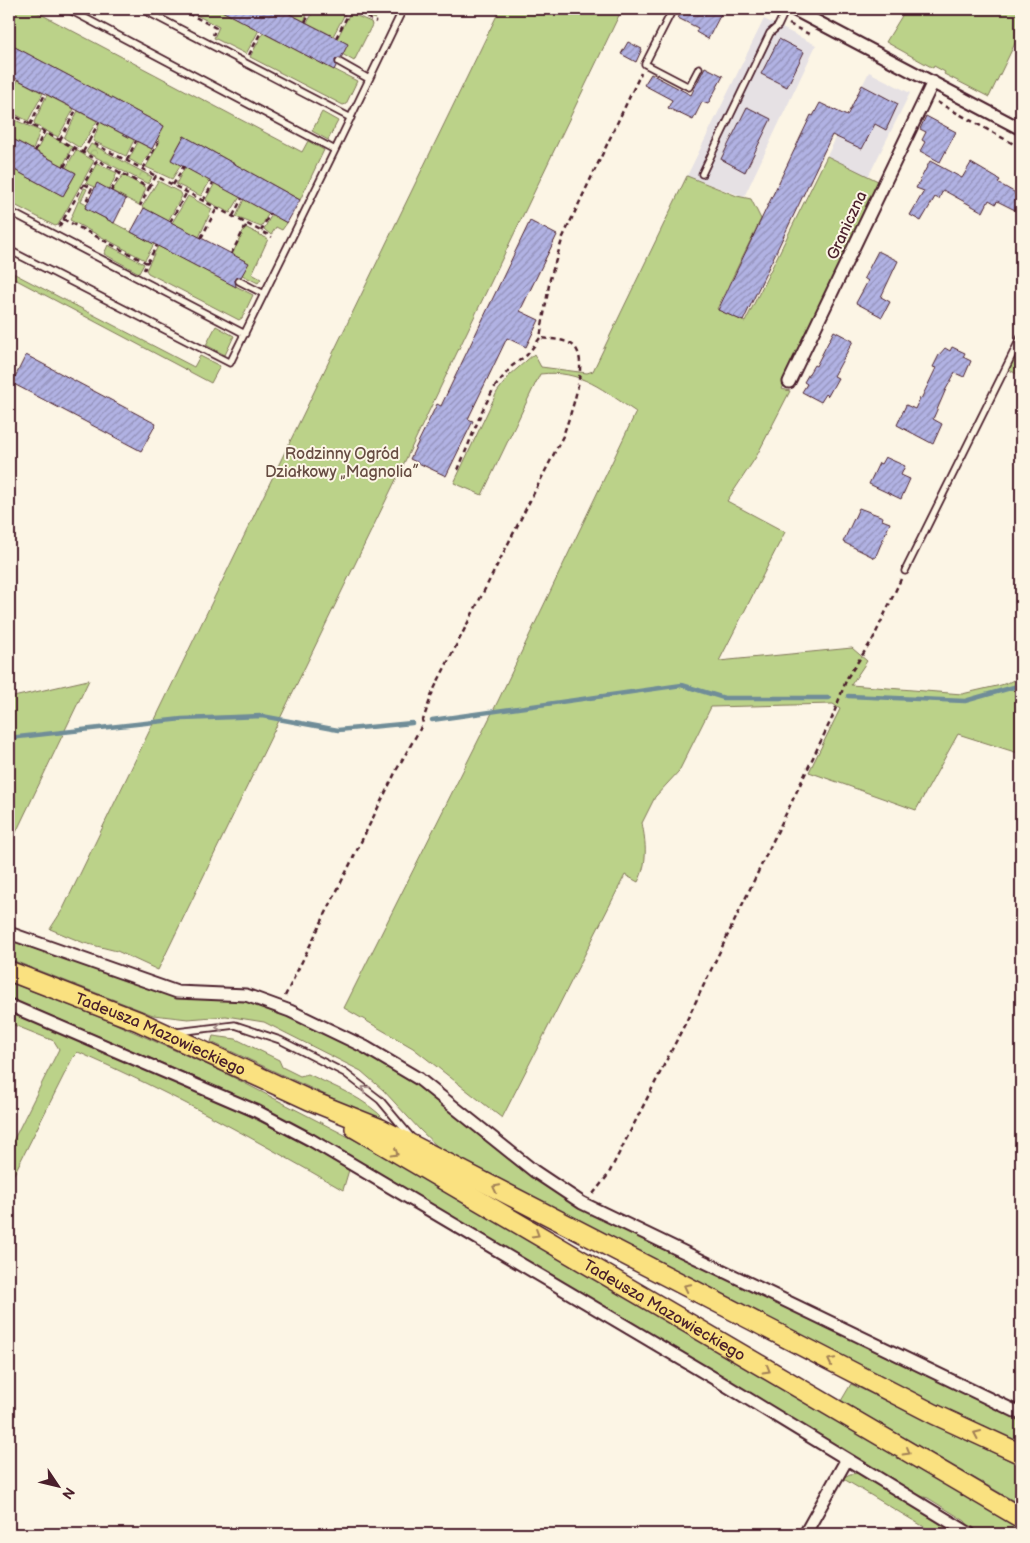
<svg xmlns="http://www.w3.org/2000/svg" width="1030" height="1543" font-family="'Balsamiq Sans',sans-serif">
	<defs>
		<pattern id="park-crowns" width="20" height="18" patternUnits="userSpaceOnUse" patternTransform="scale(1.25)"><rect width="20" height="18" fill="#bbd289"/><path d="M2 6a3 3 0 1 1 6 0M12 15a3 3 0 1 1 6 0" fill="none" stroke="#a2b476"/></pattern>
		<pattern id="building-hatch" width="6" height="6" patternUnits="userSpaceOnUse" patternTransform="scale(1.25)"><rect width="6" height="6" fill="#b1b2e3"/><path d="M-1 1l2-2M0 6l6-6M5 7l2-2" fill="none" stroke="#9290b8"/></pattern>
	</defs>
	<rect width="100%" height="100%" fill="#fcf5e5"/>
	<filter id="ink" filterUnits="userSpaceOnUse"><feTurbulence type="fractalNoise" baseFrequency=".02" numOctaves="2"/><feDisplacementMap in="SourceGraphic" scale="10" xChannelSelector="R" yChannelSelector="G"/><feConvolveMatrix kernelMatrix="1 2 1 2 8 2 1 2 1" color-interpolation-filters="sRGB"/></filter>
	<g filter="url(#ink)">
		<path fill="#e6e1e4" d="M764,19l52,26 -72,152 -57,-21z
			M869,72l41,21 -42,84 -41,-21z"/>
		<path fill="#bbd289" stroke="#82785a" d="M9,9h22l271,143 6,-11 16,9 -24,50 -116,-64 -13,23 10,6 -9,14 -26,-12 14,-26 -3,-2 7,-13 -155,-82z
			M185,9h33l41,21 -13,24 -32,-16 5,-11z
			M280,9h30l-6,12z
			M315,9h31v3l-13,24 -26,-13z
			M368,9h23l-2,5 -9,-4 -5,9 -9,-4z
			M500,9h122l-217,452 -247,509 -41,-19 -33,-8 -34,-14 13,-20z
			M906,9h115v22l-32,66 -45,-23 1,-2 -11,-6 -1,2 -47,-26z
			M350,13l21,9 1,3 -18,36 -12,-7 -5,-15z
			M263,33l94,48 -11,23 -3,1 -93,-48z
			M18,80l25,13 -15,28 -19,-10v-11z
			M47,95l27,14 -16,28 -23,-12 -1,-3z
			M78,111l19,10 -17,27 -16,-10z
			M322,112l16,9 -10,19 -16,-9z
			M15,120l25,11 -7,19 -24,-13v-7z
			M100,122l34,18 -8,16 -33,-15z
			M46,134l26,13 -9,19 -27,-15z
			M138,142l14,7 -11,17 -12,-7z
			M76,150l18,11 -36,64 -3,1 -46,-24v-35l54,29 13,-23 -10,-5z
			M827,156l53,26 -98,207 8,2 -34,66 -29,44 58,31 -66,129 133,-13 15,13 -16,24 111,9 39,-9 20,-7v76l-63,-20 -42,76 -107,-38 31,-63 -7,-5 -122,3 -32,64 -24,26 -13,26c4,20 6,40 -4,59l-13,-7 -123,243 -89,-70 -69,-40 154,-307 138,-289c-32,-21 -55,-43 -96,-38l-58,121 -28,-12 43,-91 13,-17 24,-21 7,13 46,6 6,-2 94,-195 50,20 14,3 10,20 -44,90 28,13z
			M97,163l20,10 -8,17 -11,-6 -3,3 -9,-4z
			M185,167l25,14 -9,15 -25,-12z
			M123,175l23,13 -7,17 -27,-14z
			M158,181l23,12 1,3 -14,25 -26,-14z
			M215,183l25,14 -10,16 -23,-12 -1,-2z
			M84,188l3,1 -6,12 6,3 -2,4 69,36 -9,16 -75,-40z
			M188,196l24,13 -13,28 -27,-14z
			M244,199l25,14 -8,14 -25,-10z
			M272,214l15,9 -5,7 -6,-3 -5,8 -7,-6z
			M245,227l23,12 -16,35 9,5 -3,4 -16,-8 6,-12 -16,-8z
			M108,245l36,19 -5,9 -35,-19z
			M158,246l95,49 -11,23 -3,2 -91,-47 -2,-3z
			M9,271l185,96 6,-11 20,10 -9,17 -202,-107z
			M216,326l18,10 -9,19 -19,-10z
			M1021,345v31l-12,-6z
			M88,680h1l-80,167v-149z
			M9,940l164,56 16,3 44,1 32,5 95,46 53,32 122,96 42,27 444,214v25l-93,-44 -488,-252 -20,-19 -37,-40 -22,-19 -97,-49 -38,-6 -38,3 -35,-4 -144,-56z
			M9,982l98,38 114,51 149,77 651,380v6h-41l-10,-6 -5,-7 -37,-23 -8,-2 -598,-356 -127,-63 -186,-79z
			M9,1012l215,91 84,43 41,24 -6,20c-87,-50 -173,-98 -265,-138l-5,5 -64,127v-35l50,-100 -5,-8 -45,-18z
			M213,1036l23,3 43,21 3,7 18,9 8,-2c27,13 57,24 77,46l-1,2 -173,-80z
			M851,1384l170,82v39l-180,-104z
			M859,1473l97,61h-20l-94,-56 8,-4z"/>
		<path fill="url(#park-crowns)" stroke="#82785a" d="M91,144l61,33 -4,7 -62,-32z"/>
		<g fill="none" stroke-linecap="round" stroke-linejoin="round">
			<path stroke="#6f8d98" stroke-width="4.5" d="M848,696l117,5 56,-16
				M432,720l250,-35 42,13h105
				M9,738l173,-19 80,-3 76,14 74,-7"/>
		</g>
		<path fill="url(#building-hatch)" stroke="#4a1f2b" d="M218,9h62l68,35 -7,14 -6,2 1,6 -2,4z
			M683,9h32l7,3 -14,27 -12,-7 2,-4 -20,-10z
			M779,39l25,13 -17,35 -26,-13z
			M628,42l14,7 -6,13 -15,-8z
			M13,46l151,80 -12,23 -143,-74v-20z
			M705,67l18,9 -15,28 -6,-2 -9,18 -25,-12 4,-8 -28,-15 7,-11 40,21z
			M862,85l36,19 -12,26 -11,-6 -13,25 -30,-14 -89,186 -25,-11 93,-195 2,1 7,-13 27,13z
			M747,107l24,12 -26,53 -24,-13z
			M926,116l30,16 -16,30 -20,-11 5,-9 -3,-2 4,-8 -6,-3z
			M184,136l116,64 -13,23 -116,-63z
			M9,137l67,36 -13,23 -54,-29z
			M930,161l32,17 9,-15 29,17 -2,3 23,13v17l-24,-12 -1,3 -7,-4 -6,12 -40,-22 -4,9 -4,-2 -14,24 -11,-6 14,-24 -8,-3z
			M97,183l29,16 -12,24 -29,-15z
			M144,208l105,55 -8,14 -6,1 1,9 -105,-55z
			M530,221l27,14 -37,76 19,9 -13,27 -19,-9 -39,81 5,2 -27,55 -36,-17 27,-55 4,2z
			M878,251l20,10 -17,36 9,5 -8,15 -26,-14 12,-22 -4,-3z
			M834,331l19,10 -19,35 4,2 -10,18 -2,-2 -5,8 -19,-10 5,-8 -3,-2 10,-17 2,1z
			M952,347l13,6 -2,4 8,4 -7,16 -9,-4 -9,16 -13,30 9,5 -9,20 -36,-19 9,-20 9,4 5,-11 1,1 15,-31 -3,-1 6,-12 6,-7 5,3z
			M26,355l130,69 -15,27 -129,-68z
			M885,457l20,9 -4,9 9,4 -9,20 -32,-15 10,-21 2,1z
			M859,508l24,9 -1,3 8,3 -15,35 -32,-16z"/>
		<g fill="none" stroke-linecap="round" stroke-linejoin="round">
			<defs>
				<path id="lane" d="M68,9l267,141 68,-141
					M142,9l209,109
					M673,9l-28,55 44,23 10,-19
					M339,62l30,17
					M702,174l68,-141 8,-7 8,-17
					M9,211l236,123
					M9,250l221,113 105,-213
					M239,281l25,13
					M905,571l116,-234
					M177,1032l58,-7 45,15 65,33 35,27 31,37"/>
				<path id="street" d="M793,9l228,120
					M789,382l144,-300
					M9,933l168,59 69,3 44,16 75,36 54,32 115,92 48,32 439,211
					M9,1005l247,106 55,29 416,246 243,148
					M805,1534l42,-75"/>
				<g id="primary">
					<path id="s1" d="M9,971l129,50 171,79 72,29 553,285 87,40"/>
					<path id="s2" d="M355,1128l666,390"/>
				</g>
			</defs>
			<use href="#lane" stroke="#4a1f2b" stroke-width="9"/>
			<use href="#street" stroke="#4a1f2b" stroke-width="15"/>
			<use href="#primary" stroke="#4a1f2b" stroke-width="22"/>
			<path stroke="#4a1f2b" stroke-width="2.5" stroke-dasharray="5 4" stroke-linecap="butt" d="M180,9l36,19 -3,7
				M351,9l25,13
				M758,9l14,7
				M362,15l3,-6
				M305,22l8,-13
				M789,24l24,12
				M336,38l15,-29
				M249,55l12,-23
				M9,93l7,-14
				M937,102l84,46
				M9,113l88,47
				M30,125l15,-31
				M9,126l5,-10
				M60,140l16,-30
				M89,141l10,-19
				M35,151l9,-19
				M83,152l6,-11 67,35
				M127,160l9,-19
				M64,167l10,-19
				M143,169l15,-26 -2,-2
				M173,185l11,-19
				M149,188l7,-12 116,61
				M111,191l10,-19
				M89,200l-2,-1 5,-11 -8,-4 13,-24 52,28 -9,18
				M203,201l10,-18
				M233,216l9,-18
				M63,219l84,44 -3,7
				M170,222l17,-30
				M59,227l25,-43
				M261,231l9,-18
				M201,238l16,-30
				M231,254l16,-30
				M147,263l10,-18
				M458,470l24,-59 12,-23 18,-22 15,-11 13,-17 10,-59 13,-42 78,-164
				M285,996l112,-227 23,-40 13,-38 130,-255c6,-18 30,-80 8,-92 -9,-5 -21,-5 -31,-6
				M593,1194l15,-19 78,-153 146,-304 15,-40 26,-39 28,-60"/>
			<use href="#lane" stroke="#fcf5e5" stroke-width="5.5"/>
			<use href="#street" stroke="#fcf5e5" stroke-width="11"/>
			<use href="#primary" stroke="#fae180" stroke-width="19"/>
		</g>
		<defs><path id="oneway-chevron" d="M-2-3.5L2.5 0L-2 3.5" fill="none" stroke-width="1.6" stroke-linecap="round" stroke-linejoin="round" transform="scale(1.25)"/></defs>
		<g stroke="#a38a88">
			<use href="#oneway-chevron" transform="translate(219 1027) rotate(173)"/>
			<use href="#oneway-chevron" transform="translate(365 1089) rotate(-143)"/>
		</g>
		<g stroke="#a28056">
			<use href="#oneway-chevron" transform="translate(395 1153) rotate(30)"/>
			<use href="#oneway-chevron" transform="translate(496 1188) rotate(-153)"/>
			<use href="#oneway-chevron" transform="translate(536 1234) rotate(31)"/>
			<use href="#oneway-chevron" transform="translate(687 1287) rotate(-153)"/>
			<use href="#oneway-chevron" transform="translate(831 1361) rotate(-153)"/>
			<use href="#oneway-chevron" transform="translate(767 1370) rotate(30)"/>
			<use href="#oneway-chevron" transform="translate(977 1434) rotate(-156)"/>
			<use href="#oneway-chevron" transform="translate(907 1452) rotate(30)"/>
		</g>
	</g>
	<g text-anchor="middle" stroke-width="4" stroke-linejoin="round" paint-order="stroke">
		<g font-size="16" fill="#4a1f2b" stroke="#fcf5e5">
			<text transform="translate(846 225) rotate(-65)" y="6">Graniczna</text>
			<text dy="6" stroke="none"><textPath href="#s1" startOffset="164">Tadeusza Mazowieckiego</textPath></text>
			<text dy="6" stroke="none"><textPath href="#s2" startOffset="359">Tadeusza Mazowieckiego</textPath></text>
		</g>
		<g font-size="16" fill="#664c42" stroke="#fcf5e5">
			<text x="342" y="459">Rodzinny Ogród<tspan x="342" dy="18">Działkowy „Magnolia”</tspan></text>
		</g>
	</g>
	<rect width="1030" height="1543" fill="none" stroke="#fcf5e5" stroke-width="30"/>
	<rect x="15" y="15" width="1000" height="1513" fill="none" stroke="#4a1f2b" stroke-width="2" filter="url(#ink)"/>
	<g transform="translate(58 1486) rotate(125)" stroke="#fcf5e5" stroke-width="4" paint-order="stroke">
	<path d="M0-4L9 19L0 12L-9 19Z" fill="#4a1f2b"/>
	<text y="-8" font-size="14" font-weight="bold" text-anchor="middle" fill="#4a1f2b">N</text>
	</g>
</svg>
